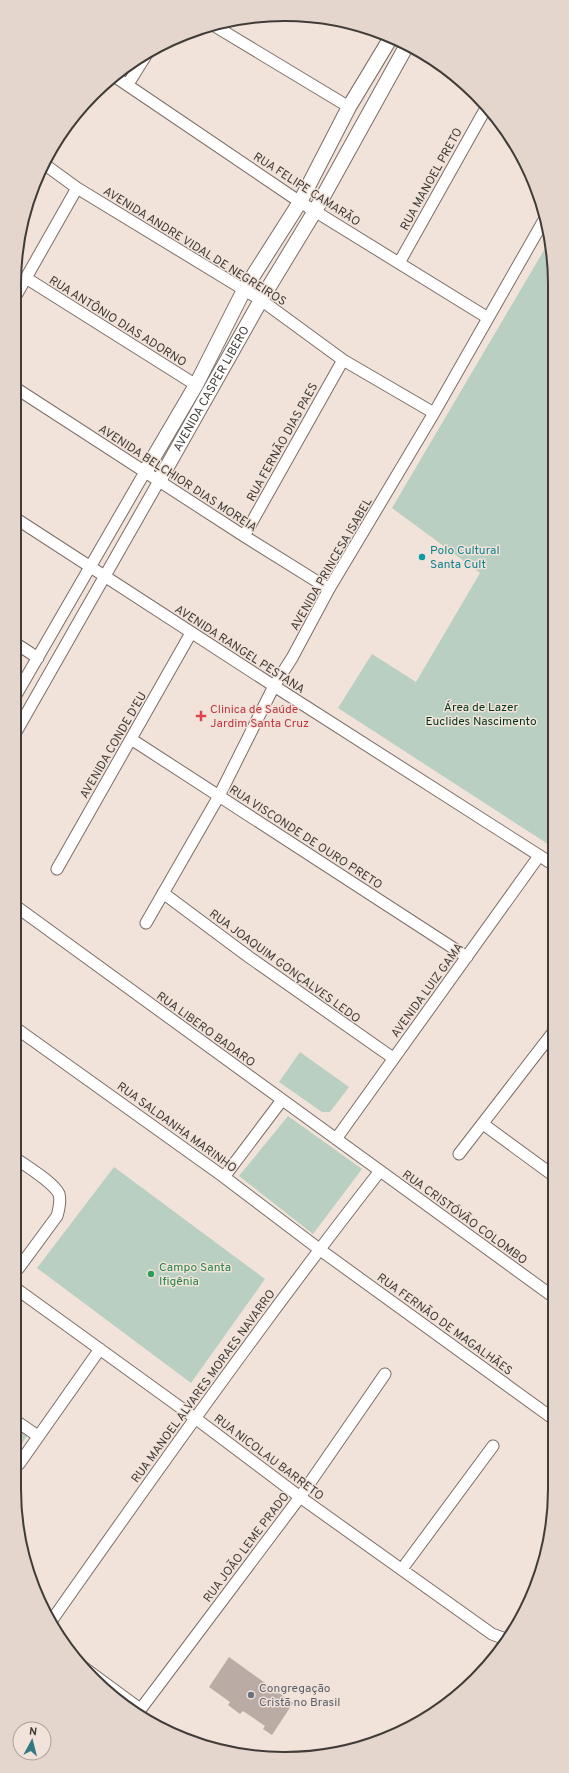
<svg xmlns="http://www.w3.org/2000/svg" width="569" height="1773" font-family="Overpass,sans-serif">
	<rect width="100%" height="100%" fill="#f2e3da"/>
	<path fill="#b9cfc1" d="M550,240l3,9 1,599 -216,-140 34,-54 44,28 64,-109 -88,-65z
		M300,1052l49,35 -19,25h-8l-43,-30z
		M288,1116l74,53 -49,65 -74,-58z
		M114,1167l151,112 -74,104 -154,-115z
		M19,1429l9,6 -9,12z"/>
	<path fill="#baaca4" d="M229,1657l64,46 -21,32 -9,-6 2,-3 -22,-15 -3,3 -12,-9 2,-3 -21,-15z"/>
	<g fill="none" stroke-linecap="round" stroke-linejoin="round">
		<defs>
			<path id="minor" d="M213,25l136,82
				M114,76l186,126 188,116
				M128,84l20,-32
				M44,164l33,24 184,112 82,60 91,53
				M399,263l87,-155
				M26,278l170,107
				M14,299l63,-111
				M14,387l230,149 85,53
				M15,518l259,168 280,179
				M244,536l99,-176
				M15,643l23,15
				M16,695l129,-223
				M16,732l143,-251
				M131,739l336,218
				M57,869l134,-236
				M163,893l86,64 144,101
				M17,907l538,391
				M146,923l73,-127 55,-110 18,-28 37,-69 105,-176 110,-193
				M17,1029l207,148 95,72 236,171
				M483,1124l71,52
				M336,1139l203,-283
				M459,1154l95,-123
				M18,1160c11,8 35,22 41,34 2,7 0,15 -2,22l-39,53
				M224,1177l58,-77
				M18,1290l177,128 105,79 192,137 16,6
				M19,1423l19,13
				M19,1464l81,-115
				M402,1569l91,-123
				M52,1620c107,-152 214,-303 328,-449
				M79,1664l61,45
				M137,1714l163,-217 85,-123"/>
			<g id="tertiary">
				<path d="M145,472l51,-87 48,-95 56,-88 49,-95 41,-68"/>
				<path id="s1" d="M159,481l102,-181 54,-89 92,-166"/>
			</g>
		</defs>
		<use href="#minor" stroke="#7b6e67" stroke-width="13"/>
		<use href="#tertiary" stroke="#7b6e67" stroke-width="16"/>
		<use href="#minor" stroke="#fff" stroke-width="11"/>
		<use href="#tertiary" stroke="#fff" stroke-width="14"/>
	</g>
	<circle fill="#0f9aa8" stroke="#f2e3da" stroke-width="1.5" cx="422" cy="557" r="4"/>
	<path fill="#e0444e" stroke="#f2e3da" stroke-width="1.5" d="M199 710h4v4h4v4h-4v4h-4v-4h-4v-4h4z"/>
	<circle fill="#2e9e5b" stroke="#f2e3da" stroke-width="1.5" cx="151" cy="1274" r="4"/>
	<circle fill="#6b7280" stroke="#f2e3da" stroke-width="1.5" cx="251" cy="1695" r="4"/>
	<g text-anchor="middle" stroke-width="3" stroke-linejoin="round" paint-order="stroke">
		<g font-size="12" fill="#413c38" stroke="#f2e3da">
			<text transform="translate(431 179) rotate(-61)" y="4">RUA MANOEL PRETO</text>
			<text transform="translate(307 189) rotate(33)" y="4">RUA FELIPE CAMARÃO</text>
			<text transform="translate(195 246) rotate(32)" y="4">AVENIDA ANDRE VIDAL DE NEGREIROS</text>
			<text transform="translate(118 321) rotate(32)" y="4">RUA ANTÔNIO DIAS ADORNO</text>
			<text dy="4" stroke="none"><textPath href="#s1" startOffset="106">AVENIDA CASPER LIBERO</textPath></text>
			<text transform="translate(282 442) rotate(-61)" y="4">RUA FERNÃO DIAS PAES</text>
			<text transform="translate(178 478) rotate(33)" y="4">AVENIDA BELCHIOR DIAS MOREIA</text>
			<text transform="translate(331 564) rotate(-60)" y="4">AVENIDA PRINCESA ISABEL</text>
			<text transform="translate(240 649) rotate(33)" y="4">AVENIDA RANGEL PESTANA</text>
			<text transform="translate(113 745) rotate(-60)" y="4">AVENIDA CONDE D'EU</text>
			<text transform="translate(306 837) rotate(33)" y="4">RUA VISCONDE DE OURO PRETO</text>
			<text transform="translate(285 966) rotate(36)" y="4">RUA JOAQUIM GONÇALVES LEDO</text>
			<text transform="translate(427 990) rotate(-54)" y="4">AVENIDA LUIZ GAMA</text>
			<text transform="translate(206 1029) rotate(36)" y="4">RUA LIBERO BADARO</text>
			<text transform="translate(177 1127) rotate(36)" y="4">RUA SALDANHA MARINHO</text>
			<text transform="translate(465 1217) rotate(36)" y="4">RUA CRISTÓVÃO COLOMBO</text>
			<text transform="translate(445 1324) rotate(36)" y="4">RUA FERNÃO DE MAGALHÃES</text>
			<text transform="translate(203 1386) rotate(-54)" y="4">RUA MANOEL ALVARES MORAES NAVARRO</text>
			<text transform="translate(269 1457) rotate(37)" y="4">RUA NICOLAU BARRETO</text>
			<text transform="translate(246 1547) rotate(-53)" y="4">RUA JOÃO LEME PRADO</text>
		</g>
		<g font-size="12" fill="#0d838f" stroke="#f2e3da" text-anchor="start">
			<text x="430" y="554">Polo Cultural<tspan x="430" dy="14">Santa Cult</tspan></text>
		</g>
		<g font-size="12" fill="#00361d" stroke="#f2e3da">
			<text x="481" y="711">Área de Lazer<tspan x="481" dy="14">Euclides Nascimento</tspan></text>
		</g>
		<g font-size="12" fill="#be3a42" stroke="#f2e3da" text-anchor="start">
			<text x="210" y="713">Clinica de Saúde<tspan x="210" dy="14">Jardim Santa Cruz</tspan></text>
		</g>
		<g font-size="12" fill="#27864d" stroke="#f2e3da" text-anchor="start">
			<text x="159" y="1271">Campo Santa<tspan x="159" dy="14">Ifigênia</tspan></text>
		</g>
		<g font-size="12" fill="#5b616d" stroke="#f2e3da" text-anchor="start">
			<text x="259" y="1692">Congregação<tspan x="259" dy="14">Cristã no Brasil</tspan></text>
		</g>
	</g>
	<path d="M0 0H569V1773H0ZM284 21H285A263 263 0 0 1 548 284V1489A263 263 0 0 1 285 1752H284A263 263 0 0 1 21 1489V284A263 263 0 0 1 284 21Z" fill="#e4d6cd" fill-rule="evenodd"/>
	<path fill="none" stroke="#413c38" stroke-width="2" d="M284 21H285A263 263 0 0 1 548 284V1489A263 263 0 0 1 285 1752H284A263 263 0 0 1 21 1489V284A263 263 0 0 1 284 21Z"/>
	<g transform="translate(32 1741) rotate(7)"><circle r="19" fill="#f2e3da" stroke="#aba099"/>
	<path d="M0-3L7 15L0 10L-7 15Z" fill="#327984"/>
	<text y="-6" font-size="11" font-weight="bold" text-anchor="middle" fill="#413c38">N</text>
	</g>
</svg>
